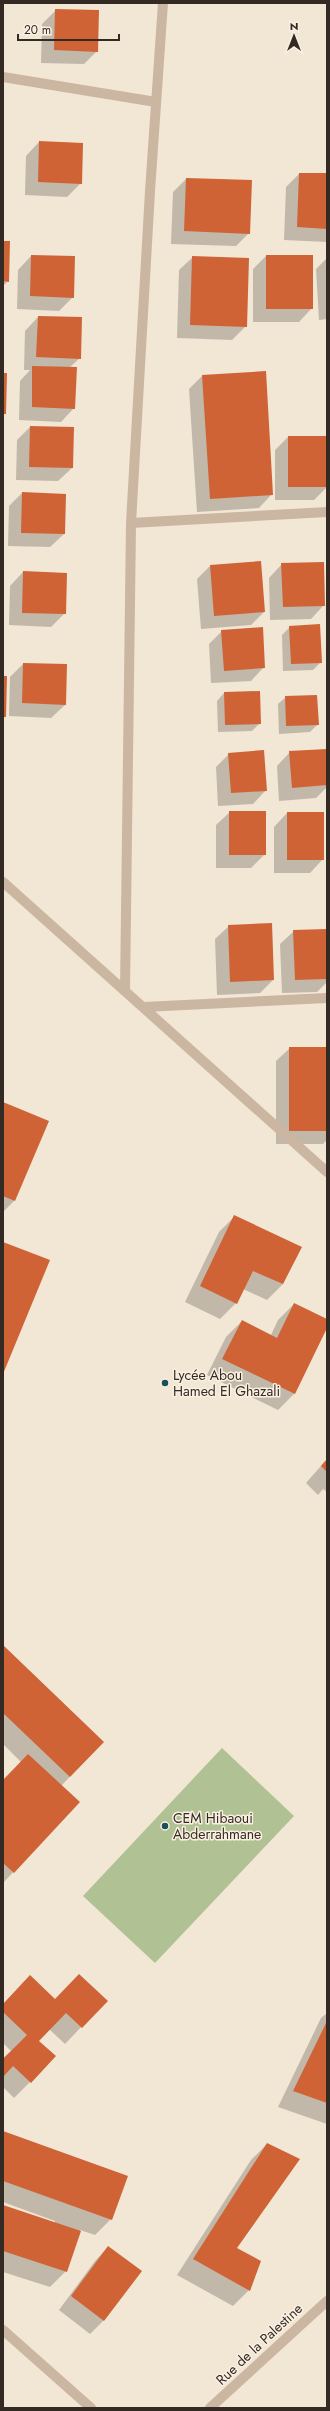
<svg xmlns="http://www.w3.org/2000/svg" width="330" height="2411" font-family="Jost,sans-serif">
	<rect width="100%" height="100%" fill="#f2e6d5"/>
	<path fill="#b0c294" d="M222,1748l72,68 -139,147 -72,-67z"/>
	<path fill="#0003" d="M56,10l41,41 -13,13 -43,-1 1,-39z
		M39,142l42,41 -14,14 -42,-2 1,-39z
		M299,174h28v68l-43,-2 2,-53z
		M186,179l63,54 -13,13 -65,-2 2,-52z
		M3,242l5,39 -5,5z
		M31,256l42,41 -14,14 -42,-2 1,-39z
		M266,256l46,52 -13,14h-46v-53z
		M193,257l53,69 -14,14 -55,-2 2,-68z
		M327,258v61l-8,1 -3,-51z
		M38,317l42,41 -11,10 5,40 -13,14 -42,-2 1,-39 10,-11h-6l1,-39z
		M202,376l70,118 -13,14 -62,4 -8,-123z
		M30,427l42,41 -14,13 -42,-1 1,-40z
		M288,437h39v50l-13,13h-39v-50z
		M22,493l42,41 -14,13 -42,-1 1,-40z
		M260,562l4,50 -13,13 -50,4 -4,-50 13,-13z
		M282,564l42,41 -13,14 -41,1 -1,-42z
		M23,572l42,41 -14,14 -42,-2 1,-39z
		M290,627l31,35 -8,8 -30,1 -1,-36z
		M222,631l42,36 -13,14 -40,2 -2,-39z
		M23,664l42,41 -14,13 -42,-2 1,-39z
		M224,693l36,30 -8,8 -34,1 -1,-31z
		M286,697l32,27 -8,8 -31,2 -1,-30z
		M327,750v37l-11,11 -37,3 -2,-35 13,-14z
		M229,754l37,36 -13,14 -35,2 -2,-39z
		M230,812l35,42 -14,14h-35v-43z
		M287,813l36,46 -13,14h-36v-46z
		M229,926l44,54 -13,13 -43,2 -2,-56z
		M327,930v52l-10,10 -35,1 -2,-49 14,-13z
		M290,1048h37v92l-4,4h-47v-83z
		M3,1103l45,19 -34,79 -11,11z
		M235,1216l65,31 -17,37 -16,16 -24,-11 -7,14 -16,16 -35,-17 34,-70z
		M294,1304l33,16v6l-33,68 -16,16 -71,-35 19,-38 16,-16 29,14 7,-15z
		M327,1459v33l-4,-3 -5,6 -12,-12z
		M3,1647l100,95 -42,44 18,16 -76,81v-102l18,-19 -18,-18z
		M55,2000l51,1 -41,43 -16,-15 -11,12 -8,41 -16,16 -11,-11v-29l8,-7 -8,-8v-39z
		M327,2013v111l-49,-17 43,-89z
		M3,2132l108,87 -16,16 -15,-5 -14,41 -16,16 -47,-15v-66l52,17v-2l-52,-19z
		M267,2144l-31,105 13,41 -16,16 -56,-31 74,-115z
		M108,2247l-4,73 -14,14 -31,-24 36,-49z"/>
	<path fill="#cf6336" d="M55,9l44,1 -1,42 -44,-2z
		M39,141l44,2 -1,41 -44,-2z
		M299,173h28v56l-30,-2z
		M186,178l66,2 -2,54 -66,-3z
		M3,241h7l-1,41 -6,-1z
		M31,255l44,1 -1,42 -44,-2z
		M266,255h47v54h-47z
		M192,256l57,2 -2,69 -57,-2z
		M38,316l44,1 -1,42 -45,-2z
		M32,366l45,1 -2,42 -43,-2z
		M266,371l7,124 -63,4 -8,-124z
		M3,373h4l-1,41h-3z
		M30,426l44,1 -1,41 -44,-1z
		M288,436h39v51h-39z
		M22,492l44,2 -1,40 -44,-1z
		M261,561l4,51 -51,4 -4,-51z
		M324,562l1,44 -42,1 -2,-44z
		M23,571l44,2 -1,41 -44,-1z
		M320,624l2,39 -31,1 -2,-38z
		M263,627l2,41 -41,3 -3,-41z
		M23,663l44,1 -1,41 -44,-2z
		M3,676h4l-1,41h-3z
		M260,691l1,33 -36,1 -1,-33z
		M317,695l2,30 -33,1 -1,-30z
		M327,749v36l-35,3 -3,-37z
		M264,750l3,41 -36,2 -3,-40z
		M229,811h37v44h-37z
		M287,812h37v48h-37z
		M272,923l2,57 -44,2 -2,-57z
		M327,929v50l-32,1 -2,-50z
		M289,1047h38v84h-38z
		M3,1102l46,19 -34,80 -12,-5z
		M234,1215l68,32 -19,37 -30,-13 -16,33 -37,-18z
		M3,1242l47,18 -47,114z
		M294,1303l33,16v9l-32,66 -73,-35 20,-39 35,18z
		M327,1459v13l-6,-6z
		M3,1645l101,97 -34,35 -67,-64z
		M28,1754l52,48 -66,71 -11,-10v-83z
		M79,1974l29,27 -26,27 -16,-15 -27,28 17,15 -25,27 -18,-17 -10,11v-21l1,2 23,-23 -24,-23v-8l27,-29 25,24z
		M327,2021v82l-34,-12z
		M3,2131l125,45 -16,44 -109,-39z
		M267,2143l33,16 -63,89 24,13 -11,30 -57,-32z
		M3,2205l78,26 -14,41 -64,-21z
		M108,2246l34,25 -38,50 -33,-25z"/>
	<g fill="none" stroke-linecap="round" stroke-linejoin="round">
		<path stroke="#cbb6a1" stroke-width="10" d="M3,77l153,25
			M131,523l196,-11
			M3,882l324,290
			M125,991l6,-468 19,-332 13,-188
			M144,1007l183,-9
			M3,2330l88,78
			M210,2408l117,-107"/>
	</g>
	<g fill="#175058" stroke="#faf0e1" stroke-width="1.5">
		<circle cx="165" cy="1383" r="4"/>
		<circle cx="165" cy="1826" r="4"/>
	</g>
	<g text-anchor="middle" stroke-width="3" stroke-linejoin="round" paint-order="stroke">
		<g font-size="14" fill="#342a24" stroke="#faf0e1" text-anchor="start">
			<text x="173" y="1380">Lycée Abou<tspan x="173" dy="16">Hamed El Ghazali</tspan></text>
			<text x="173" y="1823">CEM Hibaoui<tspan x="173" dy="16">Abderrahmane</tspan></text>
		</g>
		<g font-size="14" fill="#342a24" stroke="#faf0e1">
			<text transform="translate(259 2344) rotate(-43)" y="5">Rue de la Palestine</text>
		</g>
	</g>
	<rect width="330" height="2411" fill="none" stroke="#342a24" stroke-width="8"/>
	<g transform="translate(294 36)" stroke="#faf0e1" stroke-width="3" paint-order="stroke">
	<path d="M0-3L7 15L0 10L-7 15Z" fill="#342a24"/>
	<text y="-6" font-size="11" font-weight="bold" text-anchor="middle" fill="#342a24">N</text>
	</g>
	<path d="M18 34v6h101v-6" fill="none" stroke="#342a24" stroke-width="2"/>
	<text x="24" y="34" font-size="12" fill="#342a24" stroke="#faf0e1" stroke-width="3" paint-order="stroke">20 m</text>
</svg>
